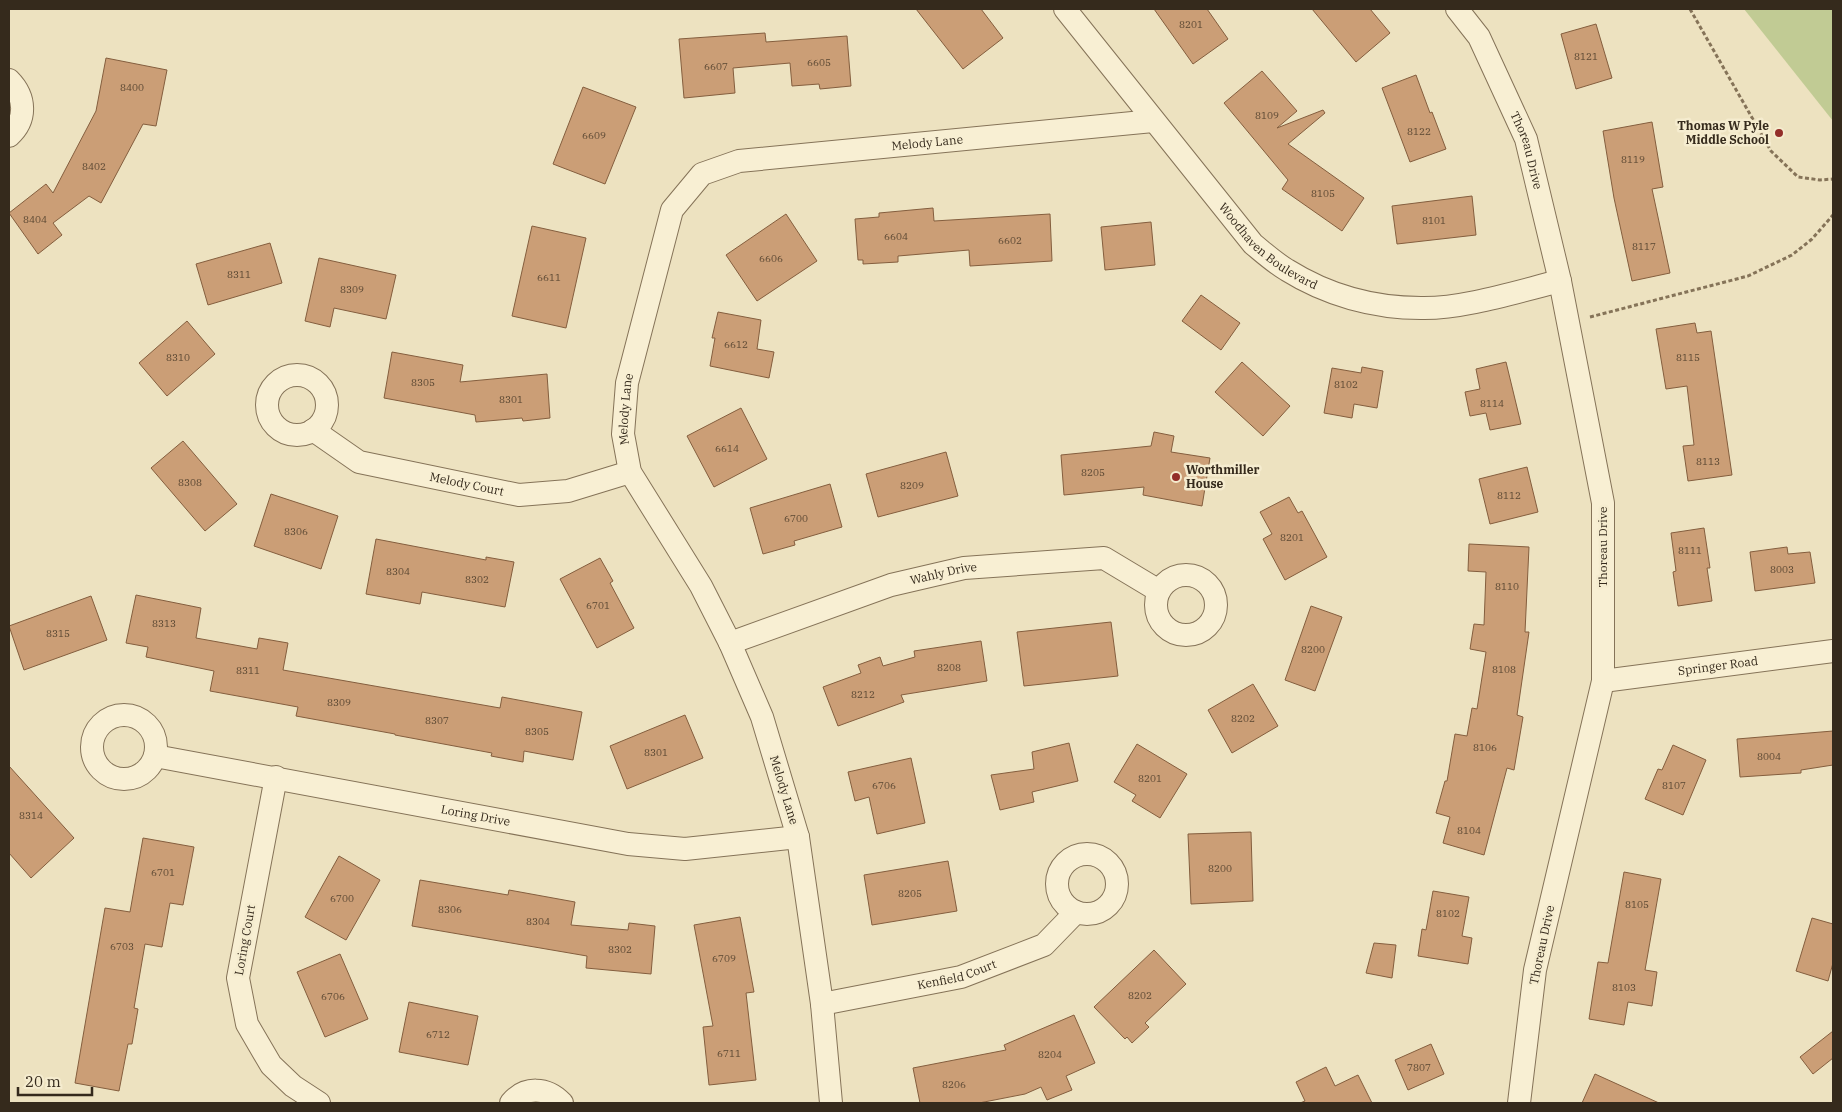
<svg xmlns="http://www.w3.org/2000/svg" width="1842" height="1112" font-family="'IBM Plex Serif',serif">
	<rect width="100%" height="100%" fill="#ede2c0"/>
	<path fill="#c1cb94" d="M1744,9h89v112z"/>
	<path fill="#cb9e76" stroke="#845e3e" d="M916,9h65l22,29 -40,31z
		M1154,9h53l21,30 -35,25z
		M1312,9h58l20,24 -34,29z
		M1596,24l16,54 -36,11 -15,-55z
		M765,33l1,9 81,-6 4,50 -31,3 -1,-5 -27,2 -2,-23 -57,5 2,25 -51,5 -5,-59z
		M106,58l61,12 -11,56 -13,-2 -42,79 -12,-7 -36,27 9,12 -24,19 -29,-41 37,-29 7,9 43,-82z
		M1262,71l35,40 -20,17 46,-18 2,3 -37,31 76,54 -22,33 -60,-42 6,-9 -64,-77z
		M1416,75l14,38 2,-1 14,37 -36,13 -28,-74z
		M583,87l53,20 -31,77 -52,-20z
		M1652,122l11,65 -11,2 18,84 -38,8 -18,-83 -11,-67z
		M1472,196l4,39 -79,9 -5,-38z
		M933,208l1,13 116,-7 2,47 -82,5 -1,-16 -71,6v6l-35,2v-4h-5l-3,-41 24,-2v-4z
		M786,214l31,47 -60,40 -31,-46z
		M1151,222l4,43 -50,5 -4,-43z
		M532,226l54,12 -20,90 -54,-12z
		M270,243l12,40 -74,22 -12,-41z
		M319,258l77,17 -10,44 -52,-11 -4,19 -25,-6z
		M1201,295l39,28 -19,27 -39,-29z
		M718,312l43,8 -4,29 17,3 -5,26 -59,-12 5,-28h-3z
		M187,321l28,33 -48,42 -28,-33z
		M1695,323l2,10 14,-2 21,144 -44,6 -5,-35 11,-1 -7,-59 -21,3 -10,-60z
		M392,352l71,13 -3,17 87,-8 3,44 -27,3 -1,-3 -46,4 -1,-7 -91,-17z
		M1242,362l48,44 -27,30 -48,-44z
		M1506,362l15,62 -31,6 -4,-17 -16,3 -5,-24 15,-3 -4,-20z
		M1362,367l21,4 -6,37 -23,-4 -2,14 -28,-5 8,-45 29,5z
		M741,408l26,51 -53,28 -27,-51z
		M1154,432l20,4 -3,16 39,6 -8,48 -59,-11 1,-8 -80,8 -3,-40 90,-9z
		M183,441l54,63 -32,27 -54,-63z
		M946,452l12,44 -80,21 -12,-43z
		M1527,467l11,45 -48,12 -11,-45z
		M830,484l12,43 -48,14 1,4 -32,9 -13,-46z
		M271,494l67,22 -17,53 -67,-23z
		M1289,497l9,16 4,-2 25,46 -42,23 -22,-41 9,-5 -12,-22z
		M1704,528l6,40h-3l5,33 -34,5 -5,-34 3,-1 -5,-38z
		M376,539l110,21v-3l28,5 -9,45 -83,-15 -2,12 -54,-10z
		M1469,544l60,3 -4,85h4l-12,83 6,2 -9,53 -7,-2 -23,87 -41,-12 7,-26 -14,-4 9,-32h2l8,-47 12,2 5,-28 5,1 9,-57 -16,-3 4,-25 10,1 2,-53 -18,-1z
		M1787,547l1,7 22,-2 5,31 -60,8 -5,-39z
		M600,558l13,23 -3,2 24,45 -37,20 -37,-69z
		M136,595l65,13 -5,30 61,11 2,-11 29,5 -5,27 217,38 2,-11 80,15 -9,48 -49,-9 -1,11 -32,-6 1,-3 -97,-18v-1l-99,-18 2,-9 -88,-16 4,-20 -68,-14 2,-10 -22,-4z
		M91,596l16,44 -83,30 -15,-44z
		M1311,606l31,11 -27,74 -30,-11z
		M1111,622l7,54 -94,10 -7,-54z
		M981,641l6,40 -86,14 3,7 -66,24 -15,-39 38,-14 -3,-8 22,-8 3,9 32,-9 -1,-6z
		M1253,684l25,42 -46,27 -24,-43z
		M685,715l18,43 -76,31 -17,-43z
		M1833,731v34l-32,5v3l-61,4 -3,-38z
		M1069,743l9,38 -46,11 2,10 -34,8 -9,-35 43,-6 -2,-17z
		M1137,744l50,30 -27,44 -28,-17 4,-6 -22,-13z
		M1673,745l33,15 -23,55 -38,-16 13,-30 4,1z
		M911,758l14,65 -48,11 -8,-37 -14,4 -7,-29z
		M9,766l65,72 -43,40 -22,-25z
		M1251,832l2,69 -62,3 -3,-70z
		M143,838l51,9 -11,58 -13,-2 -8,44 -17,-3 -11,64 4,1 -6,35h-4l-9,47 -44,-8 30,-175 25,4z
		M339,856l41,24 -34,60 -41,-23z
		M948,861l9,50 -85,14 -8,-50z
		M1624,872l37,7 -16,91 12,2 -5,34 -24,-4 -4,23 -35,-6 9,-57 10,1z
		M420,880l88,15 1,-5 66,12 -4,23 57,5 1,-7 26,3 -4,48 -65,-6 1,-12 -175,-30z
		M1433,891l36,6 -7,39 10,2 -4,26 -50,-8 4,-27 4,1z
		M740,917l14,75 -8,1 10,87 -47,5 -6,-58 10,-1 -19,-101z
		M1812,918l21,6v39l-5,18 -32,-10z
		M1374,943l22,2 -4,33 -26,-5z
		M1154,950l32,34 -41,39 4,4 -17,16 -5,-6 -2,2 -31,-32z
		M340,954l28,65 -43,18 -28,-65z
		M409,1002l69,14 -10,49 -69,-13z
		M1074,1015l21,48 -29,13 6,14 -25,10 -6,-13 -16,7 -46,9h-59l-7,-35 93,-18 -2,-5z
		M1833,1031v27l-20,16 -13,-17z
		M1431,1044l13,30 -36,16 -13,-30z
		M1326,1067l9,19 23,-11 14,28h-72l5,-2 -9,-19z
		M1595,1074l64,29h-77z"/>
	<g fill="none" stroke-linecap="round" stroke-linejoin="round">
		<defs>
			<g id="street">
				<path id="s1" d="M1065,9l188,235c11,9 22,19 34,26 40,25 87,38 134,38 42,1 98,-17 139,-27"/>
				<path id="s2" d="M1457,9l22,28 47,102 34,142 43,222v178l-68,289 -16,133"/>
				<path d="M9,80c17,17 18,40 0,56"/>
				<circle cx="297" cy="405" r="30"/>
				<path id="s3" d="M313,430l46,32 160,33 49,-4 62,-19"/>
				<circle cx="1186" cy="605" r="30"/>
				<path id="s4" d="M730,643l161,-58 73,-17 140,-10 55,33"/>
				<path id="s5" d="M1603,681l230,-30"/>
				<circle cx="124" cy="747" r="32"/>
				<path id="s6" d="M155,756l473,88 57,5 113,-12"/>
				<path d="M276,777l-38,201 9,46 24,41 22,21 26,17"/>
				<circle cx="1087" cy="884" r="30"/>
				<path id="s7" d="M822,1004l139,-27 83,-32 32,-33"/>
				<path d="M511,1103c14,-17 36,-16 51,0"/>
				<path id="s8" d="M831,1103l-9,-99 -24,-167 -36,-120 -32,-74 -29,-57 -71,-114 -7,-38 4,-51 45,-173 30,-36 37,-13 414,-40"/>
			</g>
		</defs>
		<use href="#street" stroke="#857358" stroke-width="24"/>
		<path stroke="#857358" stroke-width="3" stroke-dasharray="4 2.5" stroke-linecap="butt" d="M1690,9l81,142 27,26 22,3 13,-1
			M1590,317l158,-41 44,-21 20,-16 21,-24"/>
		<use href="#street" stroke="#f8efd3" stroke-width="22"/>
	</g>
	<g fill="#932e29" stroke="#f5eccf" stroke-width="2">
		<circle cx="1779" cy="133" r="5"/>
		<circle cx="1176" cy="477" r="5"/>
	</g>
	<g text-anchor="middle" stroke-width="5" stroke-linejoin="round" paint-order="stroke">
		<g font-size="10" fill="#5a4732">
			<text x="1191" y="28">8201</text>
			<text x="1586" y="60">8121</text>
			<text x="819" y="66">6605</text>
			<text x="716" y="70">6607</text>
			<text x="132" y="91">8400</text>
			<text x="1267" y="119">8109</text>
			<text x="1419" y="135">8122</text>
			<text x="594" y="139">6609</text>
			<text x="1633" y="163">8119</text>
			<text x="94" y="170">8402</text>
			<text x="1323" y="197">8105</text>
			<text x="35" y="223">8404</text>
			<text x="1434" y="224">8101</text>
			<text x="896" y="240">6604</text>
			<text x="1010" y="244">6602</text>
			<text x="1644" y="250">8117</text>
			<text x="771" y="262">6606</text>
			<text x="239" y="278">8311</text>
			<text x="549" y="281">6611</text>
			<text x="352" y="293">8309</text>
			<text x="736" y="348">6612</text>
			<text x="178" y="361">8310</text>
			<text x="1688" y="361">8115</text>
			<text x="423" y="386">8305</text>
			<text x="1346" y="388">8102</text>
			<text x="511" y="403">8301</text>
			<text x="1492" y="407">8114</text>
			<text x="727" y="452">6614</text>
			<text x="1708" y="465">8113</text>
			<text x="1093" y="476">8205</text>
			<text x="190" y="486">8308</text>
			<text x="912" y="489">8209</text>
			<text x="1509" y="499">8112</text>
			<text x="796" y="522">6700</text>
			<text x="296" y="535">8306</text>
			<text x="1292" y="541">8201</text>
			<text x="1690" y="554">8111</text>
			<text x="1782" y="573">8003</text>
			<text x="398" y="575">8304</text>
			<text x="477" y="583">8302</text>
			<text x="1507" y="590">8110</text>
			<text x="598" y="609">6701</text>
			<text x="164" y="627">8313</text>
			<text x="58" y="637">8315</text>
			<text x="1313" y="653">8200</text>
			<text x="949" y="671">8208</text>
			<text x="1504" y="673">8108</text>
			<text x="248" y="674">8311</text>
			<text x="863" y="698">8212</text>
			<text x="339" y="706">8309</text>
			<text x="1243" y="722">8202</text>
			<text x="437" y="724">8307</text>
			<text x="537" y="735">8305</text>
			<text x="1485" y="751">8106</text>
			<text x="656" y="756">8301</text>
			<text x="1769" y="760">8004</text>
			<text x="1150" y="782">8201</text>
			<text x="884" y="789">6706</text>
			<text x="1674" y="789">8107</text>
			<text x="31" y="819">8314</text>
			<text x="1469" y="834">8104</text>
			<text x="1220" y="872">8200</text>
			<text x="163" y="876">6701</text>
			<text x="910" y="897">8205</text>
			<text x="342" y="902">6700</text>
			<text x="1637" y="908">8105</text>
			<text x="450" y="913">8306</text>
			<text x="1448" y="917">8102</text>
			<text x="538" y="925">8304</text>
			<text x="122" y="950">6703</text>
			<text x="620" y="953">8302</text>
			<text x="724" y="962">6709</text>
			<text x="1624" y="991">8103</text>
			<text x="1140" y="999">8202</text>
			<text x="333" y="1000">6706</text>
			<text x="438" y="1038">6712</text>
			<text x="729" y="1057">6711</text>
			<text x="1050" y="1058">8204</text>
			<text x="1419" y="1071">7807</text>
			<text x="954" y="1088">8206</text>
		</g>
		<g font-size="12" font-weight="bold" fill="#352a1c" stroke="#f5eccf" text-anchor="end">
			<text x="1769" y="130">Thomas W Pyle<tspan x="1769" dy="14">Middle School</tspan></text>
			<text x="1186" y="474" text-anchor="start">Worthmiller<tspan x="1186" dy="14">House</tspan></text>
		</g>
		<g font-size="12" fill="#352a1c" stroke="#f5eccf">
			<text dy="4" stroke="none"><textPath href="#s8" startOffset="1216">Melody Lane</textPath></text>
			<text dy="4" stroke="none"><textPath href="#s2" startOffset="159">Thoreau Drive</textPath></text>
			<text dy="4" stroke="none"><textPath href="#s1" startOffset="314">Woodhaven Boulevard</textPath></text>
			<text dy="4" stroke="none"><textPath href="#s8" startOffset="736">Melody Lane</textPath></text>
			<text dy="4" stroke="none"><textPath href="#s3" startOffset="166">Melody Court</textPath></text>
			<text transform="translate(1603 547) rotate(-90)" y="4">Thoreau Drive</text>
			<text dy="4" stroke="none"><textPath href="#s4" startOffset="225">Wahly Drive</textPath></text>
			<text dy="4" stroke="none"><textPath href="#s5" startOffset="116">Springer Road</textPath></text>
			<text transform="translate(784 790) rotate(73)" y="4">Melody Lane</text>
			<text dy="4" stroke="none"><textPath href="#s6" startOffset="326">Loring Drive</textPath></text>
			<text transform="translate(245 940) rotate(-80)" y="4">Loring Court</text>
			<text transform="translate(1542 945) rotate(-78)" y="4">Thoreau Drive</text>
			<text dy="4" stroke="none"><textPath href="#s7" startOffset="138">Kenfield Court</textPath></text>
		</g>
	</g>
	<rect width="1842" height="1112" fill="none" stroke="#352a1c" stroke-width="20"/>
	<path d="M18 1087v8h74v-8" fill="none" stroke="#352a1c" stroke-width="2.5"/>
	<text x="25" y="1087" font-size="15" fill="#352a1c" stroke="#f5eccf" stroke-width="4" paint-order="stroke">20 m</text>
</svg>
